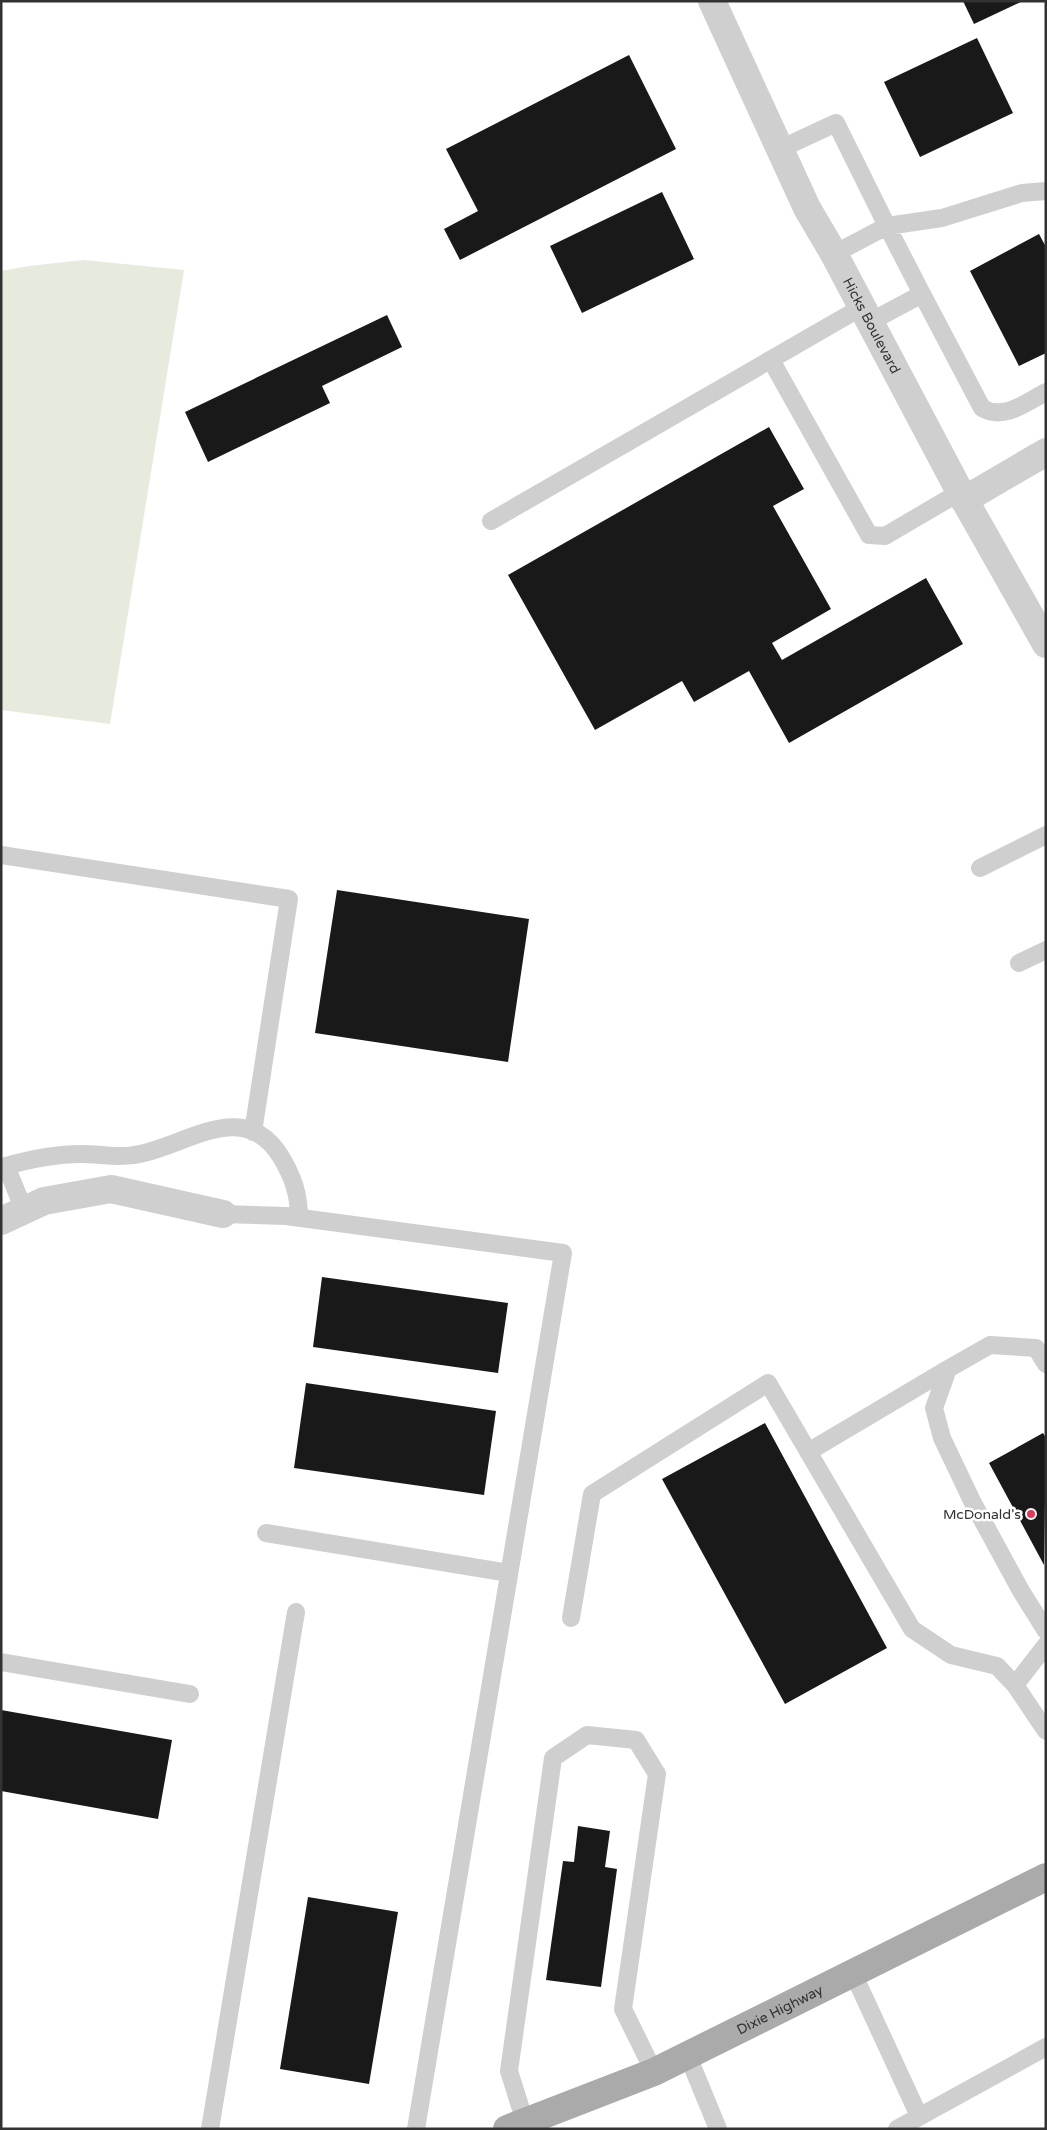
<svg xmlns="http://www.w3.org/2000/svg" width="1047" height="2130" font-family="'Varela Round',sans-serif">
	<rect width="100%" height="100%" fill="#fff"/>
	<path fill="#e6ebdd" d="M84,260l100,10 -74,454 -109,-14v-439l28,-5z"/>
	<path fill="#191919" d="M963,1h60l-49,23z
		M977,38l36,75 -93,44 -36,-75z
		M629,55l47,94 -216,111 -16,-31 34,-18 -32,-62z
		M662,192l32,67 -112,54 -32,-67z
		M1039,234l7,13v106l-27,13 -49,-95z
		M387,315l15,32 -80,39 8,17 -122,59 -23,-50z
		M769,427l35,62 -31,17 58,103 -59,34 10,17 144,-82 37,66 -174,99 -40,-72 -55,31 -12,-21 -87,49 -87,-155z
		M337,890l192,29 -21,143 -193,-29z
		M322,1277l186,26 -10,70 -185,-26z
		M306,1383l190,28 -12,84 -190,-27z
		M765,1423l122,225 -102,56 -123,-225z
		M1043,1433l3,5 -2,127 -55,-102z
		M1,1710l171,30 -14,79 -157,-28z
		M578,1826l32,5 -5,36 12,2 -16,118 -55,-7 17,-119 11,1z
		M308,1897l90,15 -29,172 -89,-15z"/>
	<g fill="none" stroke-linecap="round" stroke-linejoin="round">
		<path stroke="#cfcfcf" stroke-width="18" d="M780,149l56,-26 51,103 -53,28
			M922,294l60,114c22,13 45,-6 64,-16
			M870,322l52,-28 -35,-68 55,-8 80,-25 24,-2
			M771,360l98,175 16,1 75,-44
			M491,521l371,-214
			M1,855l288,44 -36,233
			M980,868l66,-33
			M1019,963l27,-13
			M6,1166c25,-7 50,-12 75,-12 18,0 36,4 53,1 50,-7 109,-60 147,2 12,20 18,37 18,61
			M1,1168l5,-2 18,44
			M223,1214l63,2 277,37 -147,876
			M1046,1364l-10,-16 -46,-3 -42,24 -14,39 8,30 31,65 48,88 25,40
			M808,1452l140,-83
			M266,1533l243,40
			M571,1618l21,-124 176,-111 144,246 39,26 46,11 18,19 31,46
			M1,1662l189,32
			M1015,1685l31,-40
			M853,1973l66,143
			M688,2056l30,73
			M525,2122l-16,-51 44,-313 34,-23 49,5 21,34 -34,235 31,63
			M210,2129l86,-517
			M897,2129l149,-82"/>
		<g stroke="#cfcfcf" stroke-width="28">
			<path id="s1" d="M712,1l95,207 27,46 126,238 86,152"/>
			<path d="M964,500l82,-48"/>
			<path d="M1,1221l43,-20 67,-12 112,25"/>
		</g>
		<path stroke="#aaa" stroke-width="28" id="s2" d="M507,2129l147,-57 392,-195"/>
	</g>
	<circle fill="#e13b5b" stroke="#fff" stroke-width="2" cx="1031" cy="1514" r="5"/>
	<g text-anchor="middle" stroke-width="5" stroke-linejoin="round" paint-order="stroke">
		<g font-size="14" fill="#323232" stroke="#fff">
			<text dy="5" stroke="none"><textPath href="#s1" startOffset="362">Hicks Boulevard</textPath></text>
			<text dy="5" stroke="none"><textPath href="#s2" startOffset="298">Dixie Highway</textPath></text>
		</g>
		<g font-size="14" fill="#323232" stroke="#fff" text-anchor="end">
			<text x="1021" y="1519">McDonald's</text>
		</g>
	</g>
	<rect width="1047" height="2130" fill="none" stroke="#323232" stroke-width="5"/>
</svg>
